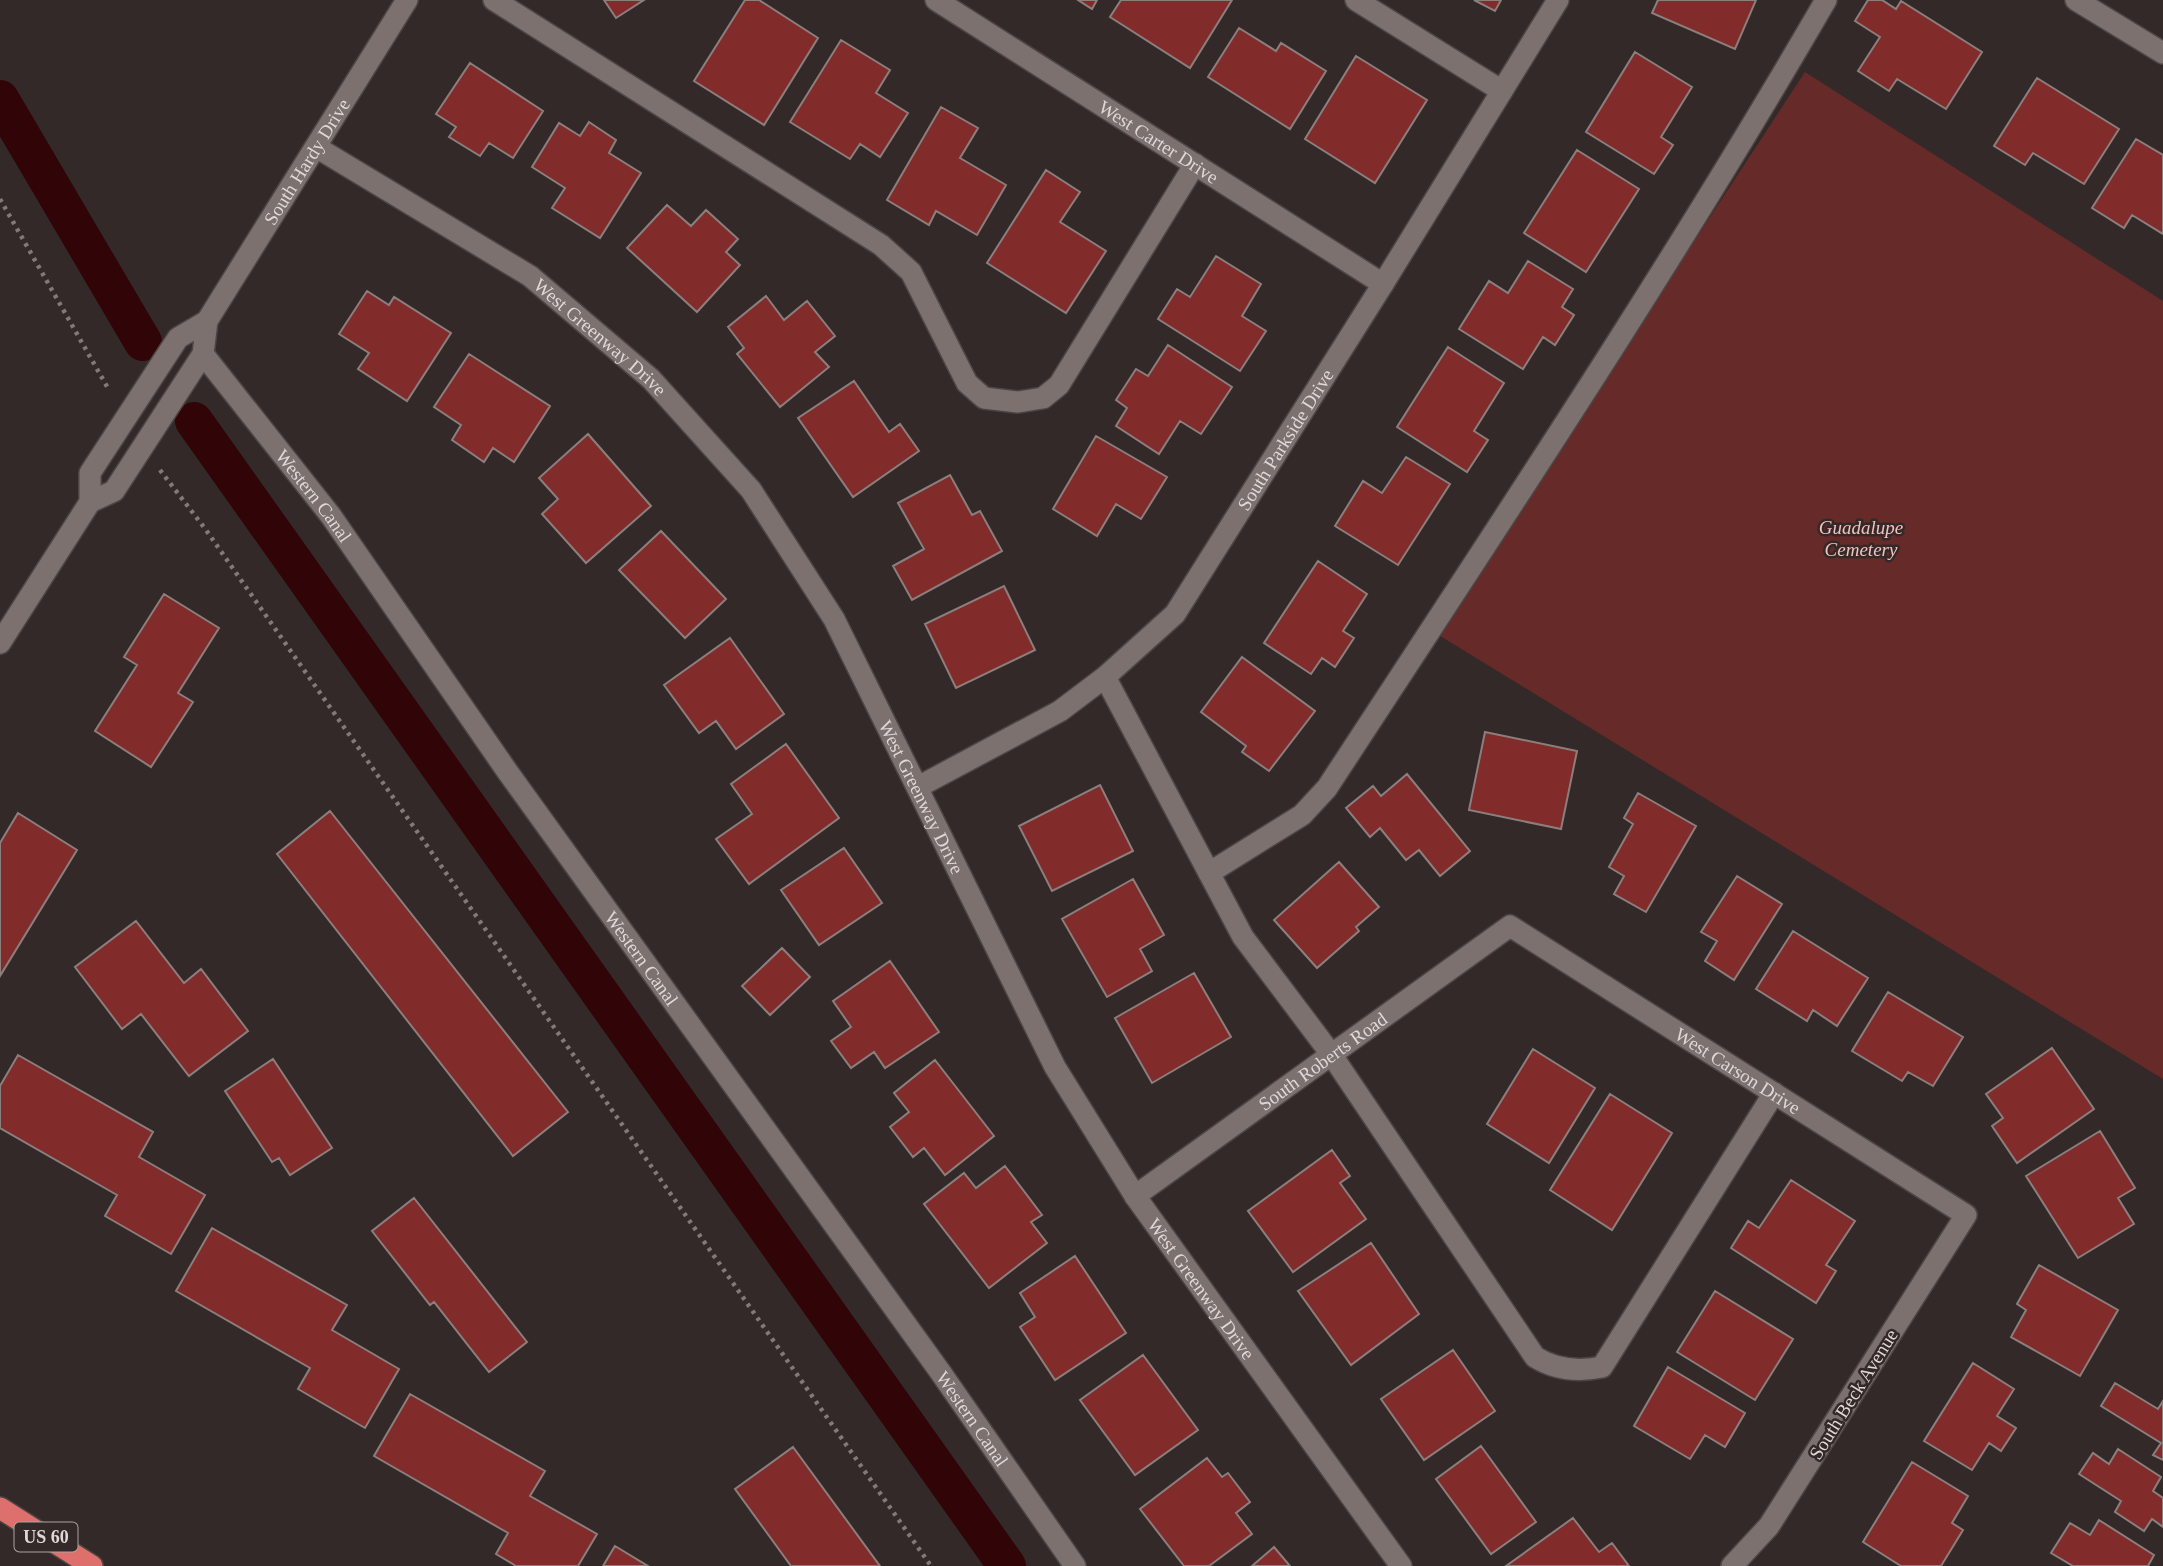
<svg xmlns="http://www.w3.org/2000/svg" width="2163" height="1566" font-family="'Times New Roman',serif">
	<rect width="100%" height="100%" fill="#332928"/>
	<path fill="#662b29" d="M1805,72l358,229v778l-726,-445z"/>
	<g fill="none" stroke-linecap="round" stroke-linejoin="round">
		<path stroke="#310507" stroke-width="38" d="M0,99l143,243
			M194,421l813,1145"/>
	</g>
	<path fill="#812b2b" stroke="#8b7f7e" stroke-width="2" d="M604,0h40l-28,18z
		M745,0h14l59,38 -54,87 -70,-44z
		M1078,0h19l-5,9z
		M1121,0h111l-42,68 -80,-51z
		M1474,0h27l-6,11z
		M1658,0h98l-21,49 -83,-36z
		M1868,0h14l14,9 5,-8 81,51 -36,57 -49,-30 -8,12 -31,-20 22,-34 -25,-16z
		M1239,28l37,23 5,-8 45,28 -36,58 -82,-52z
		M841,40l49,30 -14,23 32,20 -28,44 -20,-13 -10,15 -60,-37z
		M1635,52l57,35 -31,50 12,8 -19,29 -68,-42z
		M1356,56l71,44 -52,83 -70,-44z
		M470,63l73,48 -30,47 -24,-15 -9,13 -31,-19 7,-10 -20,-13z
		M2037,78l82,51 -35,55 -51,-31 -8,12 -31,-19z
		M941,107l37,21 -18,30 46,27 -29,50 -41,-24 -7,14 -42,-25z
		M589,122l27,18 -7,13 32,20 -41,65 -48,-30 13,-20 -33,-21 27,-44 21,13z
		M2136,139l27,16v79l-31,-19 -8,13 -32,-20z
		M1577,150l62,39 -53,83 -62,-39z
		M1046,170l34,22 -20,30 46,29 -40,62 -79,-50z
		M667,205l24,21 15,-16 32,29 -12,13 14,13 -43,47 -70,-64z
		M1216,256l45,28 -19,32 24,15 -26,40 -82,-52 19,-30 13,8z
		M1528,261l45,28 -11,18 12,8 -19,30 -12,-8 -20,32 -64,-40 30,-48 19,12z
		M367,291l22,14 5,-8 57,36 -44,68 -49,-32 11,-16 -30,-19z
		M766,296l18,24 23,-19 28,35 -20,16 14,15 -49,40 -43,-53 7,-6 -16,-21z
		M1168,345l64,42 -31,47 -21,-13 -21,33 -43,-28 11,-18 -11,-8 20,-31 12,7z
		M1448,347l56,36 -30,48 14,9 -21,32 -70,-45z
		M469,354l81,52 -36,56 -21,-14 -9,14 -32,-22 9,-15 -27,-18z
		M854,381l35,51 11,-8 19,27 -66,46 -55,-79z
		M588,434l63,72 -65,57 -44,-49 16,-15 -19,-21z
		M1096,436l71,41 -26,42 -25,-15 -19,32 -44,-27z
		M1406,457l44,27 -52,81 -63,-39 28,-45 19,12z
		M950,475l22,40 8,-4 22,40 -90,49 -19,-34 31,-17 -26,-46z
		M661,531l65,68 -41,39 -66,-68z
		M1318,561l49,33 -24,37 11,7 -19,29 -13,-9 -11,16 -47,-31z
		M1004,586l31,64 -79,38 -31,-64z
		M164,594l55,34 -41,65 15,9 -42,65 -56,-36 42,-66 -13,-8z
		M730,638l54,76 -48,35 -20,-28 -17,12 -35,-48z
		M1242,657l73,54 -46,60 -27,-19 4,-6 -45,-34z
		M1485,732l92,19 -16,78 -92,-19z
		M786,744l53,74 -90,66 -33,-45 36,-25 -21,-30z
		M1407,774l63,77 -30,25 -21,-26 -13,10 -26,-32 -10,9 -24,-29 27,-22 8,10z
		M1100,785l33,66 -81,40 -33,-65z
		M1638,793l58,33 -50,86 -32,-18 10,-18 -15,-9 24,-43 -9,-6z
		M330,811l238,301 -55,44 -236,-302z
		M18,813l59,37 -77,126v-133z
		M844,848l38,55 -63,42 -38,-55z
		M1339,862l40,45 -23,20 3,4 -42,37 -43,-48z
		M1737,876l45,28 -48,76 -29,-19 12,-20 -16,-9z
		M1133,879l31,56 -24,14 12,22 -45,26 -45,-78z
		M136,921l48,62 17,-14 47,62 -59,45 -48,-62 -19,15 -47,-62z
		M1793,931l75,47 -31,48 -24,-16 -6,11 -51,-32z
		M782,948l28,29 -40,38 -28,-29z
		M890,961l49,71 -54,36 -11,-16 -23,16 -20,-27 20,-14 -18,-26z
		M1194,973l37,64 -79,46 -37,-65z
		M1888,992l75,45 -30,49 -25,-14 -6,9 -50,-30z
		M2052,1048l42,61 -77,54 -25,-37 11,-8 -17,-24z
		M1533,1049l62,39 -46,75 -62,-39z
		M18,1055l135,77 -14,25 66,38 -34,59 -66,-38 12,-21 -117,-67v-42z
		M273,1059l59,89 -42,27 -11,-17 -7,4 -47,-71z
		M935,1060l59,76 -49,39 -21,-27 -11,9 -23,-30 19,-15 -15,-19z
		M1610,1094l62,39 -60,97 -62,-40z
		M2100,1131l35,57 -17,10 16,26 -56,34 -52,-82z
		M1332,1150l18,26 -10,7 26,36 -73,53 -45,-61z
		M1005,1166l37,49 -11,7 16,21 -58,45 -65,-84 40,-31 12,15z
		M1791,1180l64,41 -29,44 10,6 -20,32 -85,-55 17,-27 11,7z
		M414,1198l113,144 -38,30 -55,-70 -4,3 -58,-74z
		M212,1228l135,77 -15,25 67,39 -34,59 -67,-39 12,-21 -134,-77z
		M1371,1243l48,71 -68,51 -53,-74z
		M1075,1256l51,77 -71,47 -35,-53 15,-10 -15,-24z
		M2039,1265l79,45 -38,66 -69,-39 15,-27 -9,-6z
		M1715,1291l78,48 -38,61 -78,-48z
		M1453,1350l42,61 -71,49 -43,-61z
		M1143,1355l55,75 -63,45 -55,-75z
		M1973,1363l41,26 -17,27 19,12 -15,23 -12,-8 -17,27 -48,-29z
		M1668,1367l77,46 -20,34 -20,-12 -15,24 -56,-33z
		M2115,1383l43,26 5,-8v59l-10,-5 8,-12 -60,-37z
		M410,1394l135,77 -15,25 67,38 -19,32h-62l-20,-12 12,-21 -134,-77z
		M1481,1446l55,76 -45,32 -55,-75z
		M793,1447l87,119h-89l-56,-77z
		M2118,1449l43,28 -8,14 10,7v29l-11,-8 -8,12 -29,-19 6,-11 -42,-27 14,-21 16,11z
		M1207,1458l15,19 6,-4 22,29 -14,11 16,21 -43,32h-25l-44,-57z
		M1912,1462l56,34 -16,27 11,7 -22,36h-40l-38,-24z
		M1573,1518l26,34 13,-9 17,23h-123z
		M2099,1520l55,35 -6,11h-75l-22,-13 19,-30 20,12z
		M615,1546l33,20h-45z
		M1274,1547l16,19h-38z"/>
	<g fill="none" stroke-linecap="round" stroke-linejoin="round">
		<defs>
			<g id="minor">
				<path d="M494,0l387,245 30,27 56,111 17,15 34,4 25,-4 16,-13 136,-221"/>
				<path id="s1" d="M936,0l447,284"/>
				<path d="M1356,0l146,91"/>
				<path d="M2076,0l87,53"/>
				<path id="s2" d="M316,147l214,129 121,103 100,111 83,129 221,448 80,129 266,370"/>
				<path id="s3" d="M203,354l128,162 176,255 434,602 134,193"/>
				<path id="s4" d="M90,502l24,-11 89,-137 4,-33 200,-321"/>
				<path d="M0,643l90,-141v-29l88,-135 29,-17"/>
				<path d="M1105,677l138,260 88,117 204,303c21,13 43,15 67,10l172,-274"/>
				<path id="s5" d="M918,787l142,-76 45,-34 70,-63 208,-330 175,-284"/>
				<path d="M1209,873l93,-58 25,-27c170,-260 343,-519 499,-788"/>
				<path id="s6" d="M1135,1196l375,-270 456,289 -197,311 -37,40"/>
			</g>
			<path id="highway" d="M0,1508l92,58"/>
		</defs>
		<use href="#minor" stroke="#4d4544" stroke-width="24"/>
		<use href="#highway" stroke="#4d4544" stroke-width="24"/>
		<path stroke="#827978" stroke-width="4.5" stroke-dasharray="3.5 5" stroke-linecap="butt" d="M0,199l109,191
			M160,470l46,60 725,1036"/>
		<use href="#minor" stroke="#7d7170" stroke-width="21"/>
		<use href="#highway" stroke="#dd706c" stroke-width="21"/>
	</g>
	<g text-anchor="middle" stroke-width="5" stroke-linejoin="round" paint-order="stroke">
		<rect fill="#332928" stroke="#aba4a2" stroke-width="2" x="14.5" y="1522.5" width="63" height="29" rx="5"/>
		<g font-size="18" font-weight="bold" fill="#dfd8d7">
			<text x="46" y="1543">US 60</text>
		</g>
		<g font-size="19" fill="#dfd8d7" stroke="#332928">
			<text dy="7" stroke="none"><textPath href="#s1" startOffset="264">West Carter Drive</textPath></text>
			<text dy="7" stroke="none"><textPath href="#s4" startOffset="411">South Hardy Drive</textPath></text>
			<text dy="7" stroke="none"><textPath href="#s2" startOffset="343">West Greenway Drive</textPath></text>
			<text dy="7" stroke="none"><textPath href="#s5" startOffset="518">South Parkside Drive</textPath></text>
			<text dy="7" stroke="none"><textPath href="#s3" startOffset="180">Western Canal</textPath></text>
			<text dy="7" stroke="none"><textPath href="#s2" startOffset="910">West Greenway Drive</textPath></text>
			<text dy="7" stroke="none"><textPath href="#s3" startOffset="747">Western Canal</textPath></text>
			<text dy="7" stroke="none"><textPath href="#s6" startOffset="231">South Roberts Road</textPath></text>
			<text dy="7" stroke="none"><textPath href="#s6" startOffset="732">West Carson Drive</textPath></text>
			<text dy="7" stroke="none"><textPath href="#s2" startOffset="1477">West Greenway Drive</textPath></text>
			<text transform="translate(1853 1394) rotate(-58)" y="7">South Beck Avenue</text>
			<text dy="7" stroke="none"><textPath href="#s3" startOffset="1314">Western Canal</textPath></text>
		</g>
		<g font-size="19" font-style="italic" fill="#f5c1bd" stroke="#332928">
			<text x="1861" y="534">Guadalupe<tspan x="1861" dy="22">Cemetery</tspan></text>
		</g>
	</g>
</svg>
